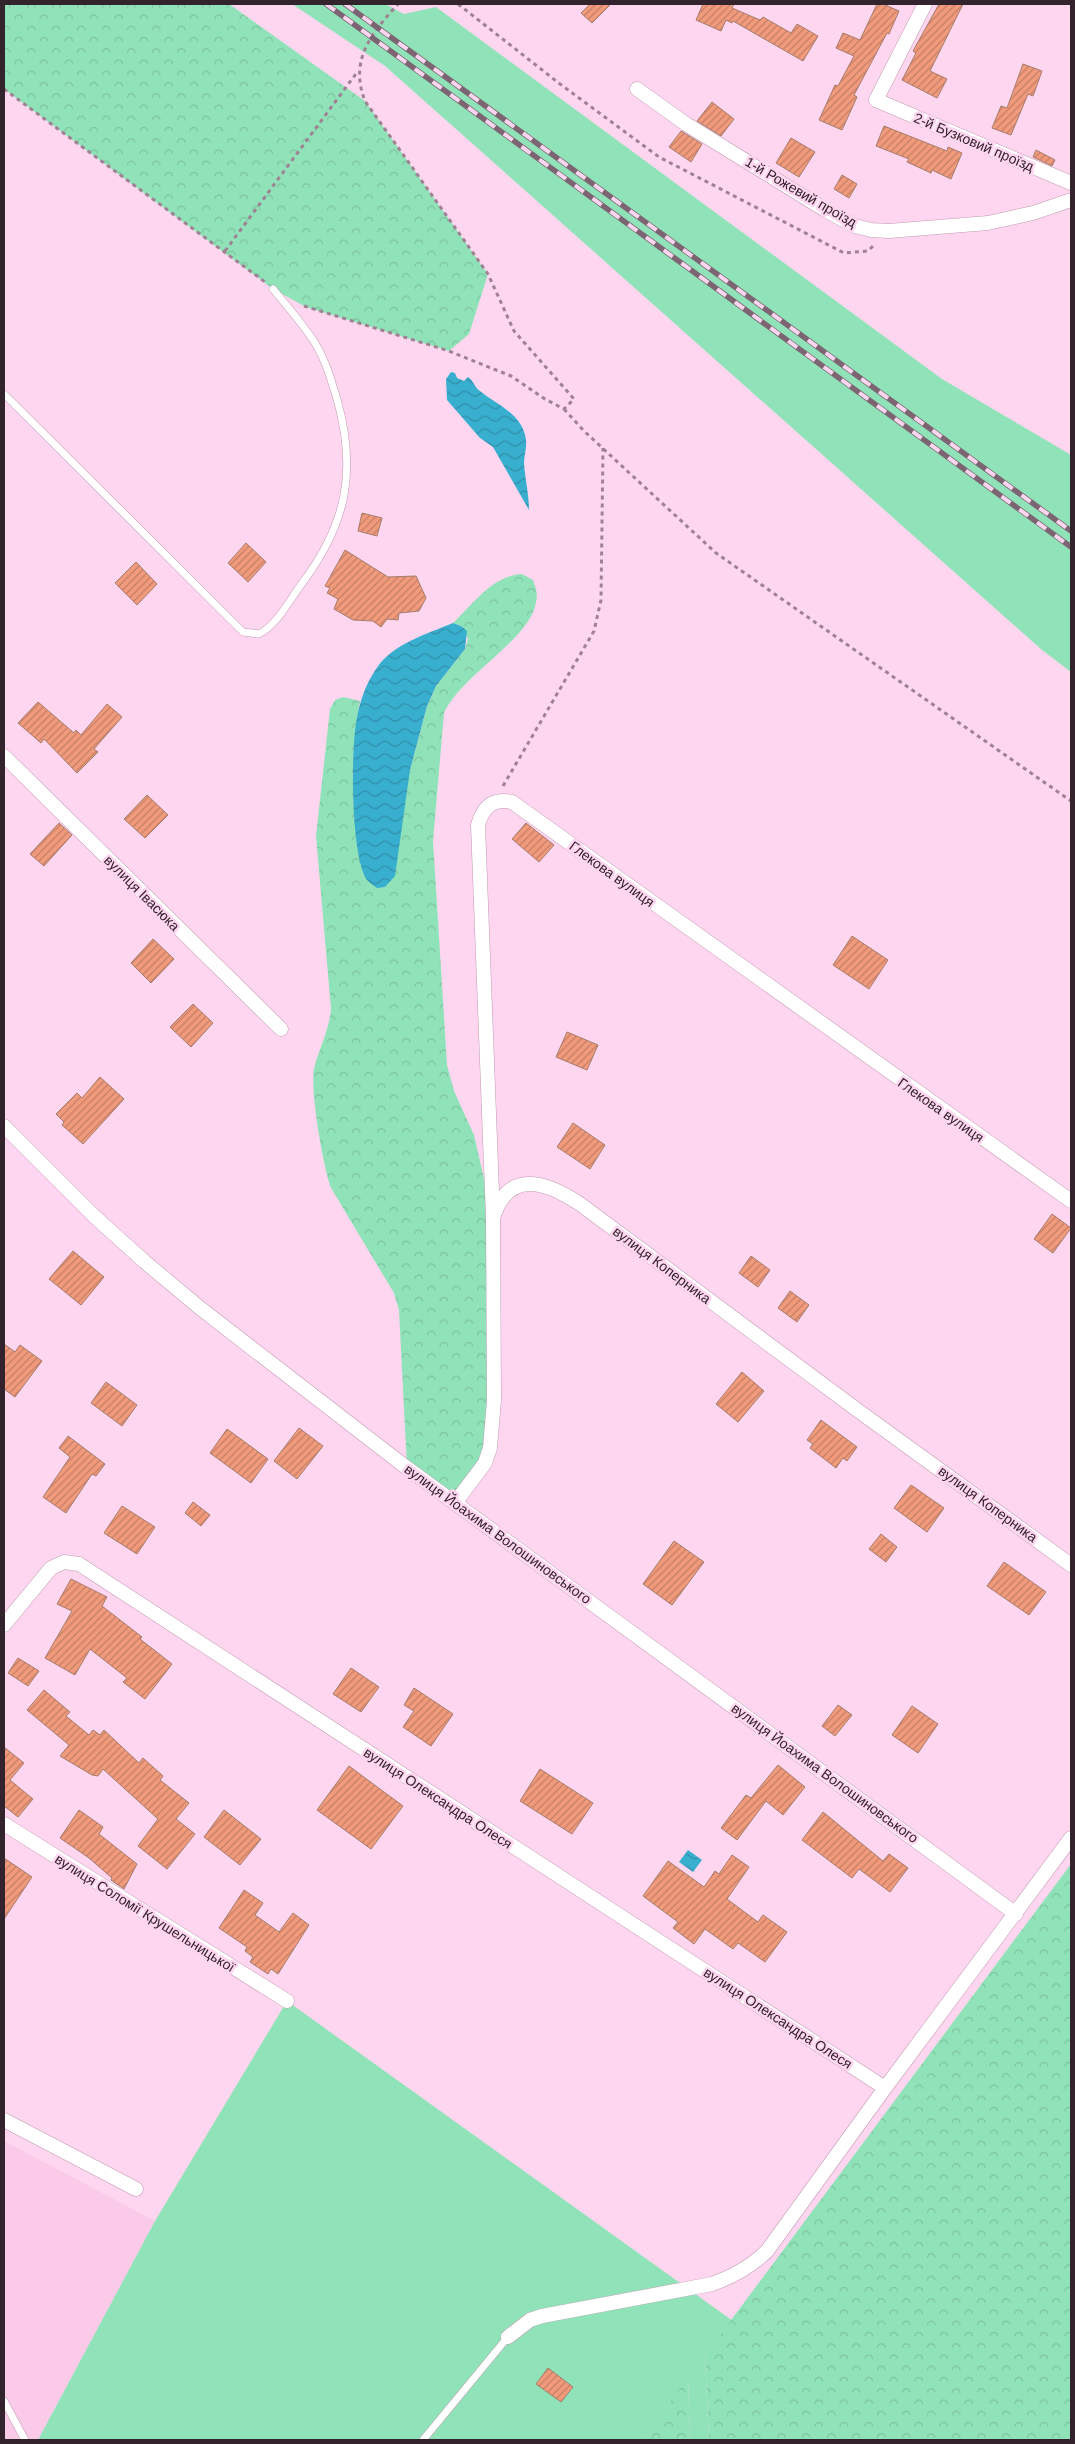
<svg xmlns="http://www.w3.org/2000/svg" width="1075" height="2444" font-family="Arial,sans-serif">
	<defs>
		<pattern id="forest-crowns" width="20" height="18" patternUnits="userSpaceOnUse" patternTransform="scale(1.25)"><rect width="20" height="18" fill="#90e3b8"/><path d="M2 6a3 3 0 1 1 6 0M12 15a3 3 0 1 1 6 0" fill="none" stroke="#7dc29e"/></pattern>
		<pattern id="water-waves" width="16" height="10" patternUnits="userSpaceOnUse" patternTransform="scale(1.25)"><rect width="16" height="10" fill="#39afd0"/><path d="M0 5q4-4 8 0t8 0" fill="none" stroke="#318ea9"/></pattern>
		<pattern id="building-hatch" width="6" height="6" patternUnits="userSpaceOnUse" patternTransform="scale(1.25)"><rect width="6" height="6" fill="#f19b7c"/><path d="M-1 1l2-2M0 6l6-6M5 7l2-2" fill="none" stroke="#c47e66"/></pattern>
	</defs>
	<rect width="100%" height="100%" fill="#fed6ef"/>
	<path fill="#facae8" d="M4,2141l151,80 -117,219h-34z"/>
	<path fill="#90e3b8" d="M292,4h93l19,10 32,-7 506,372 129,76v217l-29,-22 -657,-584z
		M287,2001l446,320 -28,34 4,85h-19l-2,-62 -45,62h-605l117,-219z"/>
	<path fill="url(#forest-crowns)" d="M4,4h225l136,97 123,173 -19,60 -20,17 -143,-44 -33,-18 -269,-200z
		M522,574l11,6c3,8 5,14 3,22 -5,37 -74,72 -92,111l-11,128 14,224 7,26 20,44 19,83 -3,230 -35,55 -48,-35 -8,-158 -5,-17 -63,-105c-8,-22 -21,-97 -17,-119 5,-21 15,-38 17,-60l-15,-173 14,-127 5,-9 8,-3 17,4c-11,57 -9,119 4,175l46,-106 17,-64 9,-20 29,-37 3,-10 -7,-13 -8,-3c21,-20 39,-47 69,-49z
		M1071,1864v576h-362l-4,-85z
		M688,2377l2,63h-47z"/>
	<path fill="url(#water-waves)" d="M451,372l4,1 2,5 7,3 4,-4c6,4 6,10 12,14 17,14 43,23 46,49 1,8 -2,16 -2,23 1,16 5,31 5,47l-36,-63 -13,-9 -33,-38 -1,-21z
		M453,623l8,3 6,5 -2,18 -29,37 -9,20 -17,64 -15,106 -10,11 -8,1c-5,-4 -11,-7 -13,-13 -13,-33 -13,-117 -8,-152 3,-19 9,-38 20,-54 16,-25 51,-35 77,-46z
		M688,1850l14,10 -9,12 -14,-10z"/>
	<path fill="url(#building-hatch)" stroke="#a47c6d" d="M590,4h21l-19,19 -11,-10z
		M703,4h31l-2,4 28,12 3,-3 28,16 6,-9 21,12 -15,25 -70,-40 -1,2 -6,-3 -5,11 -25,-11z
		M877,4h6l16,7 -10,23 -2,-1 -33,62 3,2 -15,33 -23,-10 16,-35 3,1 16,-30 -18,-8 7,-15 17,7z
		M939,4h24l-33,67 17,8 -10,19 -35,-18 14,-27 -3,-2z
		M1023,64l19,7 -9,25 -5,-2 -17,41 -19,-7 9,-22 6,2z
		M712,102l22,17 -13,17 -24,-15z
		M884,126l63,25 1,-4 14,6 -11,26 -19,-9 -1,3 -24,-11 2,-3 -33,-13z
		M681,131l21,13 -11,18 -22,-15z
		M791,138l24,14 -16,25 -23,-14z
		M1036,150l19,10 -3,6 -19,-9z
		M842,175l15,9 -8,14 -15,-9z
		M362,513l20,5 -5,18 -19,-5z
		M246,543l20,19 -18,20 -20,-19z
		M345,550l43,27 28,-1 10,22 -7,13 -20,2 -1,7 -11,-1 -6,8 -8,-6 -20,-1 -19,-11 4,-10 -11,-6 3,-5 -5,-2z
		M136,562l21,22 -20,21 -22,-22z
		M38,702l36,31 2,-3 5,5 26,-31 15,13 -28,32 4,3 -21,21 -33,-34 -3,4 -23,-20z
		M147,795l21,20 -23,23 -21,-19z
		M59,823l13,12 -28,31 -14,-12z
		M526,823l28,22 -15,17 -27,-23z
		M852,936l36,24 -19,29 -36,-24z
		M153,939l21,20 -23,24 -20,-20z
		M193,1004l20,19 -22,24 -21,-20z
		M567,1032l31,13 -11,25 -31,-13z
		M100,1077l24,22 -41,45 -21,-19 2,-3 -8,-8 21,-21 5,5z
		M573,1123l32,22 -15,24 -33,-22z
		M1052,1214l19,14 -18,25 -19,-14z
		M73,1251l31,26 -23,28 -32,-26z
		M751,1256l19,14 -12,17 -19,-14z
		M790,1291l19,14 -12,17 -19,-14z
		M4,1344l11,8 5,-7 22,16 -27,36 -11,-8z
		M742,1372l22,19 -26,31 -22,-18z
		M106,1382l31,23 -15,21 -31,-23z
		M821,1420l36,27 -10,14 -4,-3 -7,10 -26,-20 3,-4 -6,-4z
		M299,1428l24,18 -26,33 -23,-18z
		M227,1429l41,30 -17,24 -41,-30z
		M68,1436l37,28 -9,12 -4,-2 -26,39 -23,-16 27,-40 -11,-9z
		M911,1485l33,23 -17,24 -33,-24z
		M193,1502l17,13 -9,11 -16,-13z
		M122,1506l33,21 -18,27 -33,-21z
		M881,1534l16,13 -11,15 -17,-13z
		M674,1541l30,21 -32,43 -29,-21z
		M1004,1562l42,30 -17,23 -42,-29z
		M71,1579l36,18 -5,9 40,31 -2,2 32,25 -27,35 -22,-17 4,-4 -37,-29 -15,26 -30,-17 27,-47 -15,-7z
		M18,1658l21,13 -11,15 -20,-13z
		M351,1668l28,19 -18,25 -28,-18z
		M414,1688l39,26 -22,32 -28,-19 11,-16 -10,-6z
		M44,1690l26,22 -4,4 23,19 4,-5 7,5 4,-5 35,33 4,-5 20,18 -3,4 29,23 -13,16 19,15 -28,35 -29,-23 20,-27 -55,-50 -5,7 -6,-1 -32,-19 9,-11 -42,-35z
		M838,1705l14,10 -17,21 -13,-10z
		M912,1706l26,18 -20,29 -26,-18z
		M4,1747l20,16 -14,17 23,19 -15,18 -14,-11z
		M778,1765l27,22 -22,28 -17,-14 -29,39 -16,-12 25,-33 5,3z
		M349,1766l54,40 -32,43 -54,-39z
		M540,1769l53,34 -21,31 -52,-33z
		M79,1810l24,17 -4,7 38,30 -13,25 -13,-9 1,-2 -23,-20 -29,-20z
		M224,1810l37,29 -21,26 -36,-28z
		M823,1812l60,49 6,-7 19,14 -18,24 -31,-23 -7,9 -50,-38z
		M732,1855l17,12 -22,32 31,23 5,-7 24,17 -22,30 -27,-19 -5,6 -28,-20 -11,15 -21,-16 5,-6 -35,-26 25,-35 36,26 11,-16 4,3z
		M4,1858l28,19 -28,42z
		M244,1890l19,13 -8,12 24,17 14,-19 16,12 -31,49 -7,-5 -3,5 -18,-12 3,-5 -8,-6 2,-4 -28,-19z
		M548,2368l25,19 -12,15 -25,-18z"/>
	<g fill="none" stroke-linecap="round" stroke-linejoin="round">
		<defs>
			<path id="service" d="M4,394l239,238 16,2c19,-10 31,-35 44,-52 44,-59 54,-112 34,-183 -6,-19 -11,-38 -22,-56 -12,-19 -28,-37 -42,-54
				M4,2401l21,39
				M423,2440l85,-103"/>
			<path id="minor" d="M925,4l-49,96 195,83
				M637,89l49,35 141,87 28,15 16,4 18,1 99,-8 45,-10 38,-13
				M4,756l277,273
				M4,1126l91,91 50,45 55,46 207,160 609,446
				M493,1218l-15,-393c5,-18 15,-27 34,-23l559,399
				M455,1503l30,-40 5,-15 4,-48 -1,-182c15,-50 54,-36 87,-14l280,208 211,153
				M4,1625l47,-57 13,-6 15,2 806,524
				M4,1824l283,177
				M4,2120l132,69
				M508,2337l22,-17 12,-4 170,-32c22,-8 38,-17 55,-33l118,-163 186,-250"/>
		</defs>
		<use href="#service" stroke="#c09ab2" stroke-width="8"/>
		<use href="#minor" stroke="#c09ab2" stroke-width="15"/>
		<path stroke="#9e8293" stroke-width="3" stroke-dasharray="4 4" stroke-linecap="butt" d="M458,4l102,80 99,73 185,96 24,-2 6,-6
			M4,89l261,193
			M225,251l133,-180
			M304,306l145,45 62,25 34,23 19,10 10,-10 -60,-68 -26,-57 -123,-173c-16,-41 6,-67 33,-97
			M564,409l20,22 132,122 355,248
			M503,786l91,-155 7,-31 2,-152"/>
		<use href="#service" stroke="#fff" stroke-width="7"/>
		<use href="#minor" stroke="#fff" stroke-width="14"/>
		<defs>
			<path id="rail" d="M326,4l745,543
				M345,4l726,527"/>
		</defs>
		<use href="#rail" stroke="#7c6473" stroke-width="5.5"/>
		<use href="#rail" stroke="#fed6ef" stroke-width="4" stroke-dasharray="11" stroke-linecap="butt"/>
	</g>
	<g text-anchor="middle" stroke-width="5" stroke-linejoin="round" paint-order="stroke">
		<g font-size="14" fill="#32232c" stroke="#fed6ef">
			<text transform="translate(974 142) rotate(23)" y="5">2-й Бузковий проїзд</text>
			<text transform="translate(801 192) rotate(30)" y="5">1-й Рожевий проїзд</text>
			<text transform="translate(612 874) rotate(36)" y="5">Глекова вулиця</text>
			<text transform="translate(142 893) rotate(45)" y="5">вулиця Івасюка</text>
			<text transform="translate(941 1110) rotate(35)" y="5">Глекова вулиця</text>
			<text transform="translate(662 1265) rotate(37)" y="5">вулиця Коперника</text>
			<text transform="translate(988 1504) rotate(36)" y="5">вулиця Коперника</text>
			<text transform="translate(498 1534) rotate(36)" y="5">вулиця Йоахима Волошиновського</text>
			<text transform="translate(825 1773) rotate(36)" y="5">вулиця Йоахима Волошиновського</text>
			<text transform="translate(438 1798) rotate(33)" y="5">вулиця Олександра Олеся</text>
			<text transform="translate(145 1913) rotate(32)" y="5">вулиця Соломії Крушельницької</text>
			<text transform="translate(778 2018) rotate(33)" y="5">вулиця Олександра Олеся</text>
		</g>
	</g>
	<rect width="1075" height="2444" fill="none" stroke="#32232c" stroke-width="10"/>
</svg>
